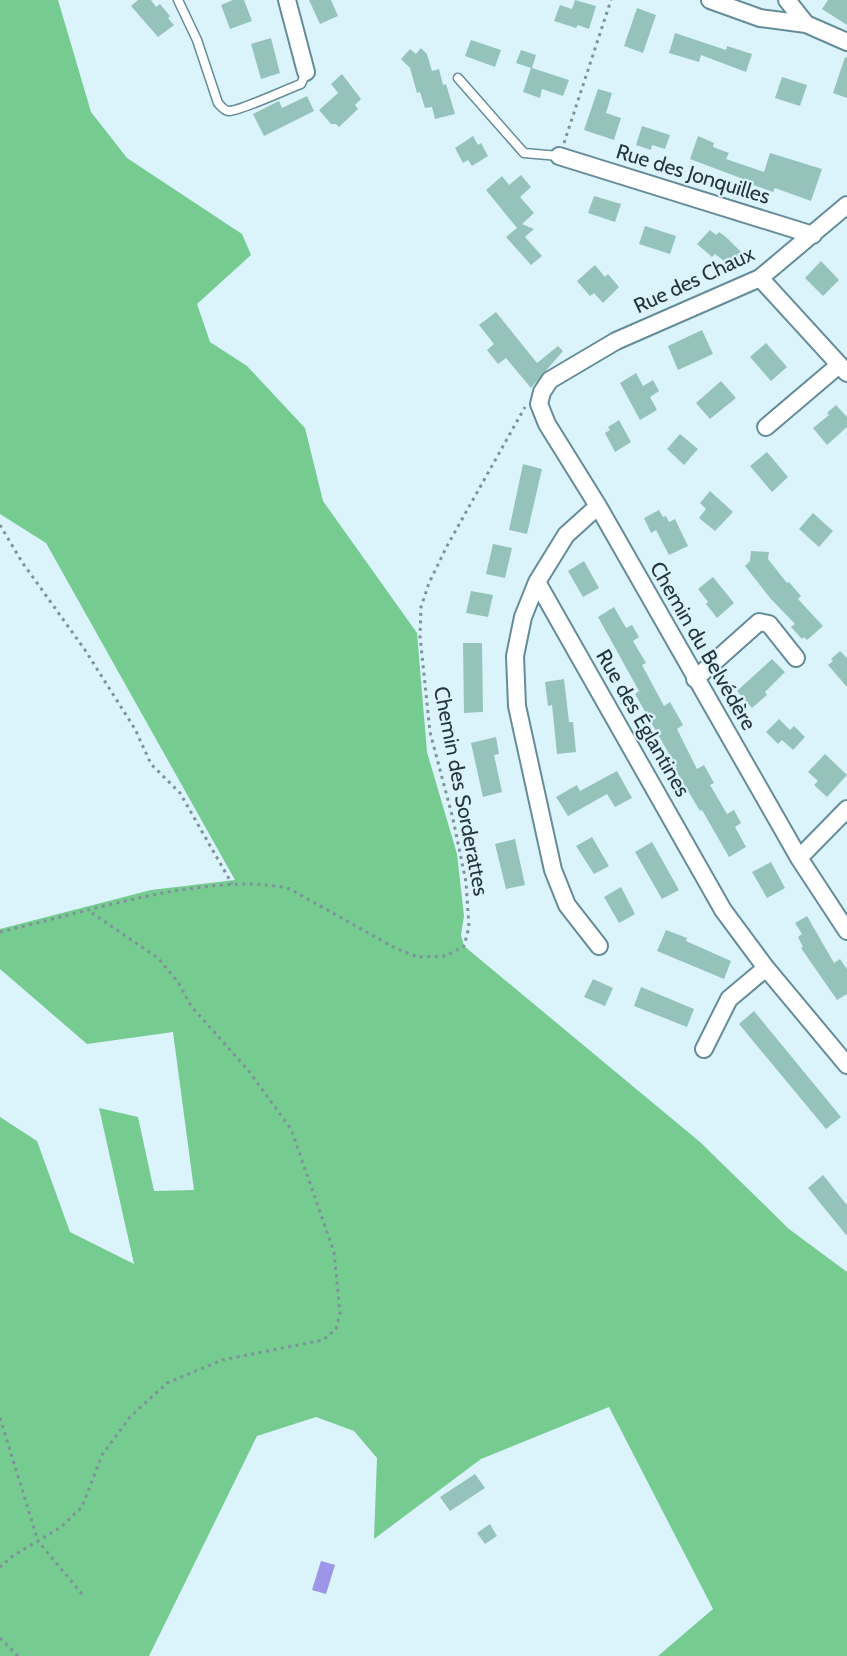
<svg xmlns="http://www.w3.org/2000/svg" width="847" height="1656" font-family="Cabin,sans-serif">
	<rect width="100%" height="100%" fill="#dbf4fc"/>
	<path fill="#76cb90" d="M0,0h58l33,112 36,46 115,76 9,21 -54,49 13,38 37,24 58,62 18,73 94,132 10,119 30,102 7,62 -3,19 3,11 236,196 89,87 58,43v384h-189l55,-47 -104,-202 -128,52 -107,80 3,-81 -23,-27 -38,-14 -59,19 -108,220h-149v-539l37,24 33,91 64,32 -35,-156 39,9 16,74 40,-1 -21,-158 -86,12 -87,-75v-40l151,-39 84,-10 -189,-337 -46,-29z"/>
	<path fill="#9c95e8" d="M321,1561l14,4 -9,29 -14,-4z"/>
	<path fill="#96c2bc" d="M138,0h13l5,7 4,-3 10,12 -2,2 6,7 -16,12 -27,-31z
		M233,0h11l8,21 -22,8 -9,-24z
		M309,0h22l7,16 -18,8z
		M575,0l21,6 -7,23 -11,-4 -2,3 -22,-7 6,-16 12,4z
		M828,0h19v25l-25,-16z
		M637,8l19,7 -13,38 -19,-7z
		M675,33l51,17 1,-4 25,8 -6,18 -45,-17 -2,7 -30,-9z
		M271,38l9,35 -19,6 -10,-35z
		M471,40l30,10 -6,17 -30,-11z
		M421,48l6,6 5,17 7,-2 4,16 3,-1 9,30 -20,5 -3,-12 -7,1 -5,-16 -3,1 -7,-25 -9,-9 9,-10 6,5z
		M521,50l15,5 -4,13 37,12 -6,16 -21,-7 -2,9 -17,-6 8,-24 -15,-5z
		M845,57l2,1v40l-14,-5z
		M342,74l19,25 -6,6 3,4 -19,18 -3,-3h-5l-12,-14 19,-17 -7,-9z
		M782,77l25,8 -7,21 -25,-8z
		M598,89l14,4 -6,20 15,5 -7,22 -30,-10z
		M307,96l7,15 -50,25 -11,-22 26,-13 3,7z
		M642,126l28,9 -5,14 -13,-4 -1,5 -15,-5z
		M473,136l5,9 3,-2 7,13 -16,10 -4,-6 -5,3 -8,-15z
		M698,136l16,7 -1,4 16,6 -3,6 38,13 6,-19 52,16 -11,32 -36,-13 -2,4 -31,-11 1,-2 -53,-20z
		M521,175l10,12 -11,10 14,16 -16,15 4,-4 12,5 -9,8 17,19 -11,9 -25,-28 11,-9 -31,-38 16,-14 7,9z
		M594,196l27,8 -6,18 -27,-9z
		M645,226l31,10 -6,18 -31,-10z
		M710,230l6,5 3,-3 7,5 17,17 -11,13 -17,-13 -3,3 -15,-13z
		M821,261l18,19 -16,16 -18,-18z
		M595,265l10,12 3,-3 11,13 -16,16 -9,-10 -4,3 -13,-15z
		M496,312l41,51 21,-17 5,5 -32,37 -25,-30 -8,6 -11,-14 7,-6 -15,-19z
		M702,330l11,24 -35,16 -10,-24z
		M766,343l21,24 -16,14 -21,-24z
		M636,373l7,13 10,-6 6,11 -9,6 7,13 -17,10 -20,-37z
		M721,381l15,17 -26,21 -14,-16z
		M836,405l11,12v10l-20,18 -14,-17 16,-13 -2,-2z
		M619,420l12,22 -16,10 -10,-19 5,-3 -2,-3z
		M680,434l18,15 -14,16 -17,-16z
		M767,452l21,25 -16,15 -22,-26z
		M523,464l19,5 -15,65 -18,-4z
		M710,491l23,21 -18,19 -16,-13 7,-9 -6,-6z
		M659,510l4,7 3,-1 3,6 6,-3 13,27 -19,9 -13,-25 -5,3 -7,-15z
		M813,513l20,18 -14,16 -20,-18z
		M493,544l19,4 -7,30 -19,-4z
		M751,551l18,1 -1,7 19,24 2,-1 12,14 -3,3 25,27 -16,14 -3,-3 -2,2 -11,-12 4,-3 -25,-26 -25,-32 5,-5z
		M584,561l15,27 -16,9 -15,-26z
		M713,577l21,26 -17,15 -11,-14 2,-2 -10,-13z
		M471,591l22,4 -5,22 -22,-4z
		M614,607l12,21 6,-3 7,12 -6,4 13,22 -4,2 22,41 6,-4 13,23 -6,4 20,40 7,-4 10,18 -4,2 17,29 7,-4 7,13 -6,4 11,20 -17,10 -27,-47 -2,1 -25,-42 2,-1 -42,-74 4,-3 -41,-74z
		M463,643h19l1,69 -19,1z
		M840,651l7,7v29l-19,-22 5,-4 -2,-2z
		M772,659l13,13 -20,20 2,3 -15,13 -15,-17z
		M564,679l5,43h4l3,30 -19,2 -5,-49 -4,1 -3,-24z
		M779,719l11,11 4,-4 11,11 -12,13 -11,-10 -4,4 -12,-12z
		M496,737l3,17 -5,1 8,37 -19,5 -12,-54z
		M825,754l22,21 -20,22 -13,-12 4,-4 -10,-9z
		M617,771l15,27 -17,9 -8,-13 -39,22 -12,-19 21,-12 3,6z
		M592,837l17,29 -15,8 -18,-28z
		M515,839l10,46 -19,4 -11,-45z
		M652,842l27,48 -17,9 -27,-47z
		M771,862l14,26 -18,10 -15,-26z
		M621,887l14,27 -16,9 -15,-26z
		M807,916l27,47 6,-4 7,10v25l-10,6 -36,-52 2,-1 -5,-10 4,-3 -7,-11z
		M666,930l21,8 -1,3 45,20 -7,18 -67,-28z
		M593,979l20,9 -8,18 -21,-9z
		M641,987l53,22 -7,18 -53,-21z
		M754,1011l87,106 -15,12 -87,-105z
		M823,1175l24,30v31l-39,-48z
		M475,1474l10,14 -35,23 -10,-14z
		M490,1524l7,12 -12,8 -8,-11z"/>
	<g fill="none" stroke-linecap="round" stroke-linejoin="round">
		<defs>
			<path id="service" d="M178,0l19,40 21,63c3,3 6,8 11,8 11,0 58,-22 72,-27l5,-12
				M458,78l66,75 35,3"/>
			<path id="minor" d="M287,0l19,72
				M710,0l50,18 46,6 41,18
				M787,0l19,24
				M559,156l254,79
				M847,205l-87,73 -144,63 -66,39 -8,12 -3,12 8,20 51,82 201,352 48,73
				M760,278l87,95
				M766,427l73,-62
				M598,506l-32,29 -29,47 186,328 43,58 81,97
				M537,582l-14,35 -8,39 2,50 36,164 14,35 32,41
				M695,679l64,-57 10,2 27,34
				M799,858l48,-49
				M704,1049l25,-50 37,-31"/>
		</defs>
		<use href="#service" stroke="#658c99" stroke-width="11"/>
		<use href="#minor" stroke="#658c99" stroke-width="20"/>
		<path stroke="#7e9399" stroke-width="3" stroke-dasharray="3 4.5" stroke-linecap="butt" d="M564,143l47,-143
			M0,525l22,37 63,88 50,79 16,35 29,29 52,91
			M0,932c60,-14 119,-32 180,-42 36,-5 74,-10 110,-1l105,59 23,9 28,-1 18,-10 5,-19 -3,-45 -13,-63 -23,-87 -10,-96 1,-29 8,-24 18,-37 78,-139
			M0,1418l38,123 -24,14 -14,12
			M82,1594l-44,-53 23,-14 21,-20 20,-52 28,-38 37,-34 55,-23 101,-20 13,-11 4,-16 -6,-61 -43,-123 -43,-59 -57,-64 -13,-24 -20,-24 -69,-47
			M0,1638l18,18"/>
		<use href="#service" stroke="#fff" stroke-width="8"/>
		<use href="#minor" stroke="#fff" stroke-width="16"/>
	</g>
	<g text-anchor="middle" stroke-width="4.5" stroke-linejoin="round" paint-order="stroke">
		<g font-size="21" fill="#25363b" stroke="#dbf4fc">
			<text transform="translate(693 174) rotate(17)" y="7">Rue des Jonquilles</text>
			<text transform="translate(694 280) rotate(-25)" y="7">Rue des Chaux</text>
			<text transform="translate(703 646) rotate(60)" y="7">Chemin du Belvédère</text>
			<text transform="translate(643 723) rotate(60)" y="7">Rue des Églantines</text>
			<text transform="translate(461 791) rotate(79)" y="7">Chemin des Sorderattes</text>
		</g>
	</g>
</svg>
